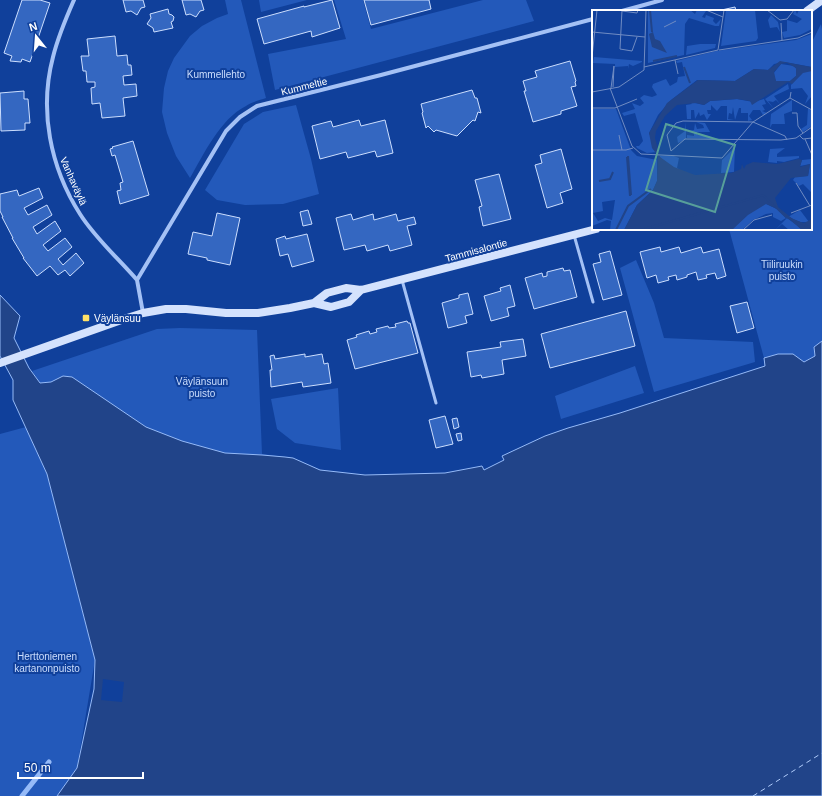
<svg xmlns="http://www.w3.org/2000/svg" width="822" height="796" font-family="Helvetica,sans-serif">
	<rect width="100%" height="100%" fill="#10409b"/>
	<path fill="#2359ba" d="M225,0h16l25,98c-6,2 -14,4 -20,8 -26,13 -42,48 -56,72l-14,-22 -9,-23 -5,-21 2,-24 4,-17 6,-13 16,-22 12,-10 15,-8 11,-4z
		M259,0h48l-46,12z
		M334,0h29l8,29 112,-29h43l8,21 -259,69 -7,-36 78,-15z
		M821,24l1,5v312l-8,6 1,9 -12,6 -25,-8 -14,4 -35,-129h82v-185z
		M296,105l15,54 8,35 -36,10 -38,1 -28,-5 -12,-10 39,-66 19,-12z
		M636,260l18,43 10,35 89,4 2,20 -101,30 -34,-124z
		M180,328l77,2 5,124 31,4 27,12 45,5 -9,85 -316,-177 -8,-12 125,-42z
		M635,366l9,27 -83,26 -6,-23z
		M338,388l3,62 -46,-7 -18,-14 -6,-30z
		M26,427l21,47 48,186 -18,108 -20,28h-57v-362z"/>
	<path fill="#214489" stroke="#95baf8" d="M0,295l20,21 -6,22 15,30 11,15 11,-1 12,-6 9,1 74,50 36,14 43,12 37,2 23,2 8,1 27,12 45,5 80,-2 37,-7 2,4 20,-10 -2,-4 43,-20 23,-8 52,-15 145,-47 -1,-8 14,-4h15l11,8 11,-6 -1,-9 8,-6v455h-765l20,-28 17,-79 1,-29 -48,-186 -34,-74v-20l-13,-24z"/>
	<path fill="#10409b" d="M103,679l21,3 -2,20 -21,-2z"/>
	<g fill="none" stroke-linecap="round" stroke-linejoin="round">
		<path stroke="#95baf8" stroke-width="5" d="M22,796l27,-34"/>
		<path stroke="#b0ccfb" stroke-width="1" stroke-dasharray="5 4" stroke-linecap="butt" d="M753,796l69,-43"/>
	</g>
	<path fill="#3467c1" stroke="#ccdefe" d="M22,0h18l10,3 -20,59 -8,-3 -1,3 -11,-1 2,-5 -8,-3z
		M123,0h20l2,7 -4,1 -4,7 -6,-4 -5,1z
		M182,0h19l3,10 -4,1 -4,6 -6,-3 -4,1z
		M332,0l8,28 -28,9 -1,-6 -47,13 -7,-25 47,-13v1z
		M364,0h65l2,9 -60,16z
		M735,7l1,4h-19z
		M168,9l1,5 3,1 2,2 -1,4 -2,1 2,6 -19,4 -1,-4 -6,-4 4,-6 -1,-4z
		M115,36l2,20 10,-1 1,10h3l1,10 -9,1 1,9 12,-1 1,12 -14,2 2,18 -23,2 -2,-15 -8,1 -1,-16 4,-1v-5h-8l-1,-11h-3l-2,-15h8l-2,-17z
		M570,61l6,20 -1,1 1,4 -5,1 6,19 -16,5v3l-28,8 -9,-31h2l-3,-10 14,-4 -2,-6z
		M472,90l3,8h2l4,15 -3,-1 -3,9 -2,-1 -16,16 -21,-6 -2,2 -6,-6 -2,2 -4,-15 1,-1 -2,-8z
		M24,91v8h4l2,24h-5v7l-24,1 -1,-38z
		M359,120l2,6 24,-6 8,33 -16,4 -2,-6 -27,7 -2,-6 -26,7 -8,-33 19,-5 2,6z
		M133,141l16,54 -29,9 -3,-13 4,-1 -1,-7 3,-1 -8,-27 -3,1 -2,-7 3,-1 -1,-1z
		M561,149l11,40 -12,4 3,10 -16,5 -12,-43 7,-2 -2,-8z
		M499,174l12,45 -28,7 -4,-19 3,-1 -7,-26z
		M39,188l4,10 -19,10 4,7 19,-10 5,10 -19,12 4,7 18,-13 6,10 -18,14 5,6 17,-13 7,9 -14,12 5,6 13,-12 8,10 -14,13 -5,-6 -7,5 -8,-9 -13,10 -14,-18h1l-12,-20h1l-11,-21h1l-3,-6v-17l17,-4 2,6z
		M308,210l4,14 -9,2 -3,-14z
		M217,213l23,5 -10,47 -23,-5v-2l-19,-4 5,-22 19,4z
		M351,214l2,6 20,-6 1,6 22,-6 2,7 16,-4 2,7 -9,2 5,19 -22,6 -2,-6 -21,6 -2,-6 -21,5 -8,-32z
		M307,234l7,27 -22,6 -4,-13 -8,2 -4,-17 9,-3 1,3z
		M660,247l1,5 18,-5 2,6 20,-6 2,6 16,-4 7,27 -9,3 -2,-6 -9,2 1,3 -9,2 -2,-8 -9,3v2l-10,3 -1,-5 -8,2 1,3 -11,3 -2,-8 -9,3 -7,-26z
		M610,251l12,44 -19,5 -10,-36 8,-2 -2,-8z
		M563,268l1,3 6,-1 7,27 -43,12 -9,-31 17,-5 1,4 4,-1v-4z
		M510,285l5,21 -8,2 2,8 -18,5 -7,-25 17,-5 -1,-3z
		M468,293l5,21 -8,2 2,7 -19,5 -6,-25 17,-5v-3z
		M747,302l7,26 -17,5 -7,-27z
		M626,311l9,35 -85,22 -9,-34z
		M407,321l1,2h2l8,30 -63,16 -8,-29 10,-3 -1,-2 13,-4 1,3 7,-2 -1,-3 12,-3 1,2 7,-1 -1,-3z
		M523,339l3,17 -24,4 2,14 -22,4 -1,-3 -10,2 -4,-25 34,-5 -1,-5z
		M305,354v3l17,-3 2,10 4,-1 3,20 -28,4 -1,-5 -31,5 -1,-17h2l-2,-14 4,-1 1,4z
		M445,416l8,28 -17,4 -7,-28z
		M457,418l2,9 -5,2 -2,-10z
		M461,433l1,7 -4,1 -2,-7z"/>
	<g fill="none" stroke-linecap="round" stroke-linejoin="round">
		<path stroke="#a4c1f5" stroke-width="3" d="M574,235l19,67
			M402,280l34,123"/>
		<path stroke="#a4c1f5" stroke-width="4" d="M74,0c-8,18 -16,37 -21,57 -14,53 -3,110 27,157 15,24 38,44 57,66
			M622,11l40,-11
			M143,313l-6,-33 89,-149 14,-14 17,-11 124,-31 212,-56"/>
		<path stroke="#d4e2fd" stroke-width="8" d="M807,11l15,-11
			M314,303l17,4 18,-5 12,-12
			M0,363l127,-45 16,-5 23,-4h20l40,4h32l32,-5 24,-5 13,-10 19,-5 15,2 235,-61"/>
	</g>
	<rect fill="#ffe167" stroke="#10409b" stroke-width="1.5" x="82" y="314" width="8" height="8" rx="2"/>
	<g text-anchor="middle" stroke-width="4" stroke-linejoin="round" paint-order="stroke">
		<g font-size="10" fill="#ccdefe" stroke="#10409b">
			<text x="216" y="78">Kummellehto</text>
			<text x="782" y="268">Tiiliruukin<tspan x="782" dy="12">puisto</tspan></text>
			<text x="202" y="385">Väylänsuun<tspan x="202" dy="12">puisto</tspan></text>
			<text x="47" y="660">Herttoniemen<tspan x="47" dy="12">kartanonpuisto</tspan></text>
		</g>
		<g font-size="10" fill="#fff" stroke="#10409b">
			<text transform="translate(304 86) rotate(-14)" y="4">Kummeltie</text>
			<text transform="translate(74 181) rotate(66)" y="4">Vanhaväylä</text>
			<text transform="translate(476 250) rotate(-15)" y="4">Tammisalontie</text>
		</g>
		<g font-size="10" fill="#fff" stroke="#10409b" text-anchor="start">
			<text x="94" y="322">Väylänsuu</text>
		</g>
	</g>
	<g transform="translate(592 10)">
		<rect width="220" height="220" fill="#10409b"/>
		<path d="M56,0h42l5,4 2,-4h7l2,1 -4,6 3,1 1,-3 8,3 -1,3 3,3 5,-5 -2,7h-4l-26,-8 -4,6 -1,31 -36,8zM134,0h29l3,28 -2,3 -35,5zM203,0l2,4 2,-4h13v19l-12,6 -16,3 -2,-6 5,-1v-11l10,3 5,-4 -9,-5zM179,5l7,7 2,10 -3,-5 -7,1 -2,-8zM220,24v33l-28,-5 -10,2 -6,6 -14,-1 -19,12 -38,-1 -26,20 -13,15 -9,18 8,19 -10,1 -10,-5 -1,-2h3l4,-5 -8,-28 -11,3 -2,-3 13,-4 -3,-6 8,3 4,-3 -4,-5 4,-3 8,2 5,-2 -5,-8 1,-3 13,-5 4,7 7,-4 1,-5 7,-1 -3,-14 -5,1 -1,-2 40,-10 80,-11zM108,34h16l-1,4 -29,7 1,-9zM2,47l48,4v1l-9,4 -4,-2 -1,5v-3l-13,1v-3l-22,-1zM189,54l13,2 3,4 -1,6 -6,5h-14l-3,-7zM220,60v26l-7,8 3,-8 -6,-8 -11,1v-4l12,-13zM196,74l1,5 -15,7 6,8 -4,-4 -3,2 -5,-1 6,8 -9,-10zM145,89l16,3 11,-3 2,5 -4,1 3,5 -3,1 5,2 -4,2 -3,-5h-7l-4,6 3,4 -4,1v-8h-7v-5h-2l-4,12 -2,-13 -1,7 -3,-1 -1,6 6,1h-7v-14h-6l-4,5 -6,-6v5h-4l1,4h3l-4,6 -3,-6 -4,2 -1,-4 -4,7 -1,-9h-3v9h-4l-1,-14 6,-1 -2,-2 14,3 6,-4zM200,90v11l-8,3 1,10h-13l-2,4 1,-14zM216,98l4,3v15l-9,6 -2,-3 6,-4zM0,99h24l15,41 6,6 20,4v21l-4,9 -16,15 -13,25h-14l1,-9 -4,-1 -15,6zM23,190l-3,20 -7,-2 -7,3 -5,-8 10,-2 -1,-9zM94,112v17l-8,4 -1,-6 8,-6zM104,112l9,1 5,9h-13v3l13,1 1,3 -24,-1v-3l7,1v-4l-6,-1 6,-1 1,-7 2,6 7,-1 -1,-3zM143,137l-1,25 -13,1 1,-13zM193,138l-8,6v3l22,-1v2l-15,4 -7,-1v2l-9,-1 2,-13zM79,145l8,3 -2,10 8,5 -6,9 -20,-26zM220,149v34l-9,-9 -4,2 -6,-6 2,-3 13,-1 2,-12 -10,2 2,-6zM168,191l17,8 9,9 -5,3 -8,-4v-4l-7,1 -13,6 -11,10h-29zM208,200l9,12h-9l-12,-5zM195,208l11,8 4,4h-13l-7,-6 -7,6z" fill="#2359ba" fill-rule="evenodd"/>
		<path d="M61,22l2,7 5,2 7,12 -15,-6 -3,-13zM188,51l31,6 1,4 -9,2 -11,11 -4,-2 -36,23 -2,-4 -13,-2 -27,2 -6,4 -8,-2 -19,2 -12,11 -9,15 -1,7 5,19 14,10 21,8 36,-2 10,-4 1,-5 2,5 2,-4 7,-3 24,2 22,-5 3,1 -2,7 10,-3 -2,12 -17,2 -16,20 3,9 16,13 10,3 8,-4v11h-10l-25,-21 -11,-5 -18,11 -16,15h-108l13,-25 16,-15 4,-9 1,-25 -6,-8 -3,-15 18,-30 31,-23 37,1 19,-12 14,1zM195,53l9,5v8l-6,5h-14l-2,-9 7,-8z" fill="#214489" fill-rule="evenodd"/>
		<path fill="none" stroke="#214489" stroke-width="2" d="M58,0l2,22M61,51l24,-5M92,57l6,16M36,146l3,39M35,147l3,39M7,171l11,-2 3,-7M24,220l12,-24 23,-17M49,220l122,-35 23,22 26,11"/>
		<path fill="none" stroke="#708cc3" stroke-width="1" d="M30,0l-2,39 12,2 5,-14M114,0l17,7M175,0l13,10 7,-1 7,-9M30,1l15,2 1,-3M189,13l1,17M72,17l12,-6M0,22l53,5M126,40l6,-40M127,40l79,-12 14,-6M0,47l5,-47M83,50l3,14M52,57l74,-17M18,78l22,58 9,8 81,4 31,-36 32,14 2,4M19,78l3,-22 -1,21M0,82l27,-5 25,-17 2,-60M198,88l22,12M0,98h23l22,-9M200,103h5l1,13 5,7M27,125l3,15M208,126l3,3 9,-1M213,129l7,16M0,140h34l7,-2M79,141l-4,-16 9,-12 7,-2 70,1 37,-24 1,-6M79,141l14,-12 96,1 15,-2 16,-11M204,173l14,23M199,203l21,-8M151,220l11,-10 18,-5"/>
		<path fill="#579f9a" fill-opacity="0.15" stroke="#579f9a" stroke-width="2" d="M74,114l69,21 -20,67 -69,-22z"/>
		<rect width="220" height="220" fill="none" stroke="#fff" stroke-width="2"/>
	</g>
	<g transform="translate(36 36) rotate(343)" stroke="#10409b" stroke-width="3" paint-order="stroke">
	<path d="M0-3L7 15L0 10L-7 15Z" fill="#ffffff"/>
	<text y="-6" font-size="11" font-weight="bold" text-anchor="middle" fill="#ffffff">N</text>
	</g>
	<path d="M18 772v6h125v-6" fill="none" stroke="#ffffff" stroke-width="2"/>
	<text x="24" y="772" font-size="12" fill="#ffffff" stroke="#10409b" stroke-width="3" paint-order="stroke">50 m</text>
</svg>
